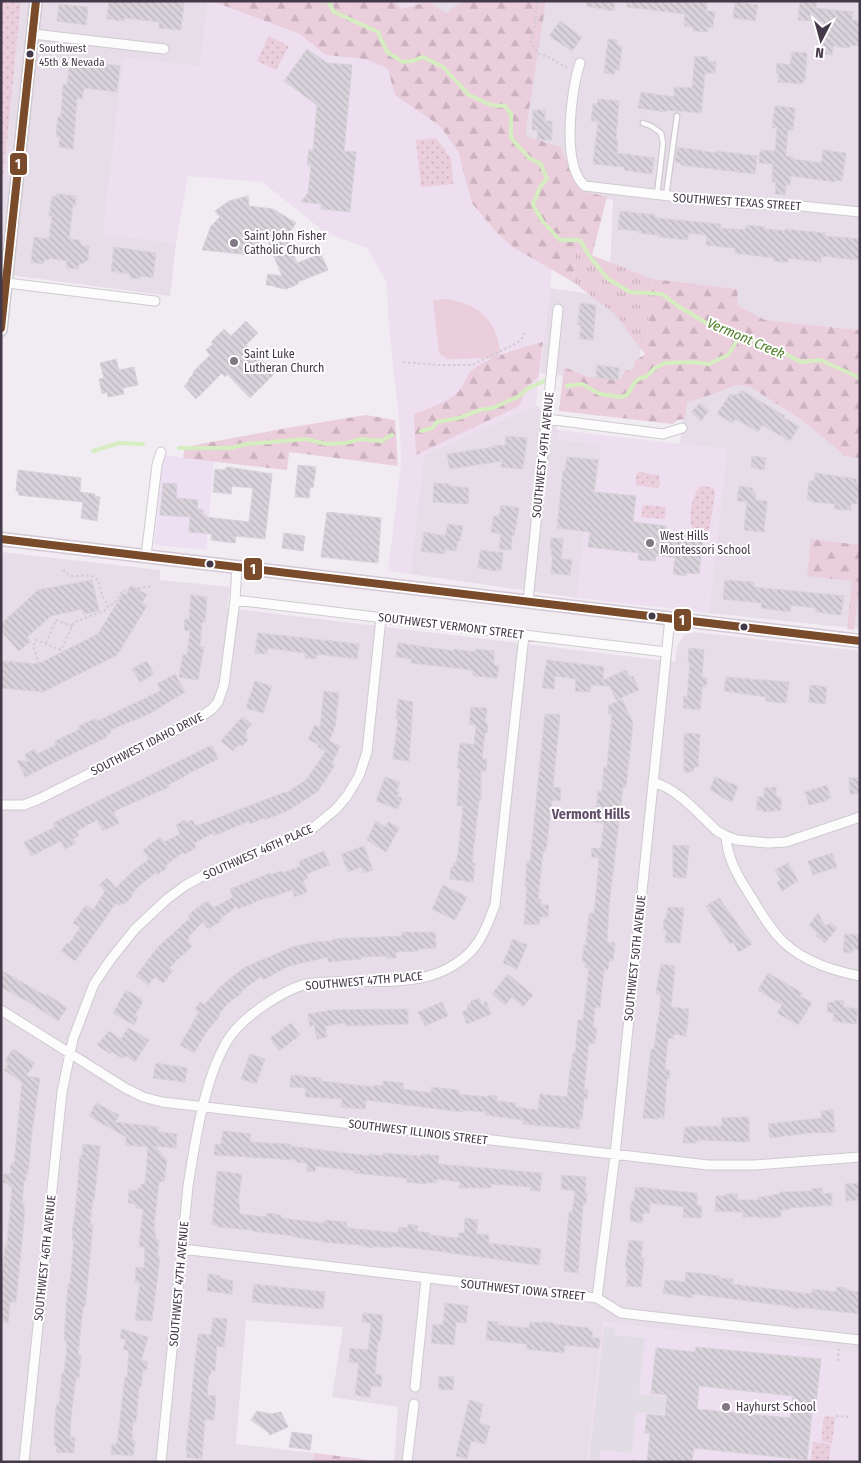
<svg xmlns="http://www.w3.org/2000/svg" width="861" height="1463" font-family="'Fira Sans Condensed',sans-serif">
	<defs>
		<pattern id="grass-tufts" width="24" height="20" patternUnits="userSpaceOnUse" patternTransform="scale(1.25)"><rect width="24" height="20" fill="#ebcedc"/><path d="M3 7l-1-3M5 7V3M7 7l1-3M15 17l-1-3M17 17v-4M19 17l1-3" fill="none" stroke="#cbb2be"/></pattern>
		<pattern id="forest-firs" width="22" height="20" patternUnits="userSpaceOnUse" patternTransform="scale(1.25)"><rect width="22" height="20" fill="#ebcedc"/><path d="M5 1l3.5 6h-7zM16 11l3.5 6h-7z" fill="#cbb2be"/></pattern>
		<pattern id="park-dots" width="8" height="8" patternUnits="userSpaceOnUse" patternTransform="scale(1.25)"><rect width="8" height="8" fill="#ebcedc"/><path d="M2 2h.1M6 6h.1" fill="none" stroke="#cbb2be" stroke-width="1.8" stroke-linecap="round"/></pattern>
		<pattern id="building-back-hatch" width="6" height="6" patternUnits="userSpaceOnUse" patternTransform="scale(1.25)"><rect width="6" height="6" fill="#d8d3da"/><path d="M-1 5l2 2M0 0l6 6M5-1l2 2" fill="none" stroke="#bbb6bd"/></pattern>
	</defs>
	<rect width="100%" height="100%" fill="#f1ecf2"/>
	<path fill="#e6dde8" d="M21,1h187l-8,66 -76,-9 -21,176 73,9 -6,53 -169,-22v-71z
		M414,1h446v329l-95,-10 -28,-15 1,-16 -85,-10 -43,-6 3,-73 -46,-9 -48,-51 -108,-105z
		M550,288l87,13 8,18 -7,50 -13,14 -85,-10z
		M769,371l91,74v184l-151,-16 18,-164 -47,-5 5,-45z
		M536,405l22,25 -1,9 45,5 -5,44h-8l-12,110 -167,-24 14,-119z
		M1,552l159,18v10l70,7 -3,21 448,54 2,-15 7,-12 11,-3 165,19v702l-257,-31 -16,140h-193l4,-55 -66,-10 11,-70 -97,-7 -10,124 78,9 -1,9h-312z"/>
	<path fill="#eee0f3" d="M163,455l51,6 -8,89 -52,-5z"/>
	<path fill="#eddfef" d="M208,1h206l-3,34 147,184 -22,186 -112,50 -14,119 -22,-3 13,-107 -1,-33 -12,-116 -1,-32 -20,-35 -41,-15 -64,-51 -74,-6 -12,67 -73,-9 21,-176 76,8z
		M558,430l169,19 -18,164 -132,-15 12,-111 8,1 5,-44 -45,-5z
		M603,1322l257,31v109h-273z"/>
	<path fill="url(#grass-tufts)" d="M576,249l77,30 -8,75 -30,-40 -42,-32z
		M852,581l8,1 -6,48 -7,-1z"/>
	<path fill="url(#forest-firs)" d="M212,1h183l6,8 27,-7 19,11 14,-12h85l-21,135 36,11 13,34 7,10 26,6 -15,58 -16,-6 -3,33 -60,-35 -17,-15 -24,-29 -14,-52 -18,-25 -45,-31 -7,-26 -22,-10 -40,-4 -26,-21z
		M653,279l85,10 -1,16 28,15 95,10v128l-17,-2 -2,-4 -42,-34 -50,-32 -13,-1 -26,10 -23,7 -2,17 -8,1 -4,4 -114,-13 5,-44 24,10 32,3 5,-9 8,-2 2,-8 10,-7z
		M543,342l-5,35 -11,10 -8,19 -103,49 -2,-41c14,-6 34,-11 45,-23 5,-6 7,-15 12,-20 11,-12 55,-25 72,-29z
		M366,415l29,5 3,46 -109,-14 -2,18 -104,-12 2,-11 102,-19z
		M811,539l49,6v37l-53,-6z
		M314,1453l71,9h-72z"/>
	<path fill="url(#park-dots)" d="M1,1h20l-20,202z
		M269,36l20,10 -13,24 -19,-9z
		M436,138l15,20 2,26 -32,3 -5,-47z
		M639,472l20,3 1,11 -4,2 -20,-3v-10z
		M700,486l10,1 4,2 1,3 -5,35 -4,6 -12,-1c-7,-13 -3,-33 6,-46z
		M643,505l23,2 -1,12 -24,-2z
		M824,1416l11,1 -3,26 -11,-2z
		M813,1442l18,2 -2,18h-18z"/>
	<path fill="#ebcedc" d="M447,299c35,6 52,24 53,59l-53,1 -8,-6 -6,-53z"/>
	<path fill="#e2dde4" d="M604,1327l11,1v7l30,3 -6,56 27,3 -2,17 -28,-2 -4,41 -31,-3 -2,11 -10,-1z"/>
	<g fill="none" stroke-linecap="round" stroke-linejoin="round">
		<path stroke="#d5edc0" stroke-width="4" d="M328,1l6,11 44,20 9,20 16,10 9,-1 11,-4 20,10 26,28 22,10 14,1 6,8v24l18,20 12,6 6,15 -7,8 -7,18 10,17 17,18h20l10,17 18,22 22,13 32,2 16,12 35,21 59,20 29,15 19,-2 34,15 6,4
			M567,386l15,-2 18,10 21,3 6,-2 8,-13 5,-4 6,-1 9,-9 10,-5 26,-1 18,2 19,-9 12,-19
			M421,431l11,-3 5,-6 22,-4 21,-8 13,-2 26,-12 8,-7 17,-8
			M179,448h51l17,-4 58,-5 22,5 18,-1 16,-4 20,2 11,-6
			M93,451l27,-8 23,1"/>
	</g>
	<path fill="url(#building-back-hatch)" stroke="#d8d2da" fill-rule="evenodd" d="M109,1l75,1 -3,28 -22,-2v-6l-35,-4v3l-17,-2z
		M587,1h28l-1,10 -28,-5z
		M627,1h80v10h8l-2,17 -5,-1 -1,5 -14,-1v-4l-9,-1 1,-12 -58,-7z
		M800,1h17l-1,7 37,4 -1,8 8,1v25l-10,-1 -1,3 -16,-2 -1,9 -12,-2 3,-31 -25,-2z
		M735,2l23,3 -3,16 -22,-3z
		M59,4l29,3 -2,18 -29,-4z
		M560,21l22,16 -10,14 -23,-15z
		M608,39l9,1v5l5,1 -3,24 -4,-1 -1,5 -10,-1z
		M307,49l20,14 25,2 -8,86 12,1 -6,60 -29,-3v-5l-20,-2 7,-9 3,-28h-4l2,-15h4l4,-45 -33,-24z
		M792,52l15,1 -2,27 -4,4 -23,-2 1,-9h-3l1,-10 13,2z
		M695,56l13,1v4l8,1 -1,11h-10l-4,40 -35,-3v2l-28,-4 3,-16 33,5v-10l18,1z
		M75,58l14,2v2l31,4 -3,26 -33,-4 -2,11 -5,-1 -4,51 -14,-2 1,-10 -4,-1 2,-20h3l2,-32 4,1 2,-17h4z
		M598,99l21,2 -3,39h2l-1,13 37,5 -2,16 -28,-4v-3l-31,-3 5,-43h-7l2,-17h4z
		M775,106l20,2 -2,22h-5l-2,26 7,1v2l28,4 2,-13 23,3 -4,28 -6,-1v2l-45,-6 -1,9 -4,-1 -1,11 -10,-1 1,-9 -1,-3h-3l1,-18 -14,-1 1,-13 15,1 2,-23h-5z
		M533,110h12v11h6l1,3v16h-15l1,-10h-6z
		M677,147l38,6 1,-2 41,5 -2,18 -74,-9v-2l-6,-1z
		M56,194l20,2 -1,10 -2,-1 -4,34 10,1 3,6h7l-1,14 -10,6v3l-11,-1v-7l-18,-3v2h-5l-1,4 -12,-2 3,-25 15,2 3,-23h-3l3,-20 4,1z
		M248,196l1,10 24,3 23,14 -10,14 11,26 24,-9 7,16 -30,12v2l-12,5 -11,-2v-1l-9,-1 2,-11 14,2 -15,-37 -15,16 -50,-5 9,-24 9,-9 -5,-6 14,-10z
		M620,211l35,4v3l66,6 -1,4 25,2 2,-5 18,2v2l20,2v-2l40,4v3l35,3v21l-39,-4v6l-33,-4v4l-14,-1v-3l-39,-5v-5l-29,-3 1,-10 -19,-2v7l-30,-3 1,-2 -20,-2 1,-2 -22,-2z
		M114,247l42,6 -3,25 -13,-2v3l-10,-1v-4l-19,-3z
		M580,303l16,2 -3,35 -14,-1 2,-14h-3z
		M246,321l12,12 -12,12 29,28 -25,25 -23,-24 -2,3 -3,-4 -26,26 -12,-13 5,-5 -1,-1 6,-7 -1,-1 17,-17 -4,-5 7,-6 -2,-2 13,-13 7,7z
		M116,359l3,11 15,-3 4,18 -15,3 1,6 -16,3 -1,-5 -5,2 -3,-15 5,-1 -4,-15z
		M597,365l22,3 -1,12 -22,-2z
		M741,390l44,26 -1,2 15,8 -9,15 -28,-16 -4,7 -22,-13 -4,4 -15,-9 13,-20 4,2 1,-2 3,1z
		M700,403l9,8 -8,10 -10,-9z
		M506,436l21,2 -4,31 -22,-2 1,-6 -52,8 -3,-15 47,-7v-2l11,1z
		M752,456l14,2 -2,12 -13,-3z
		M567,457l31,3 -4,32 42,4 -3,26 34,4 -1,6 37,5 -4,37 -13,-1v3l-13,-2 2,-16 -19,-3 -1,6 -17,-1 1,-7 -51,-6 2,-15 -33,-4 6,-57h2z
		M298,465l18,2 -3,21 -3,-1 -1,11 -14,-1z
		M227,467l45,7 -7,65 -29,-3 -1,7 -24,-3 1,-6 -23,-2 1,-15 -30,-2 3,-32 14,1 -1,14 22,2 -1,9 6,1v5h3v2l43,5 4,-34 -21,-2 -1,8 -18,-2 2,-23 9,1z
		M18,470l63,8 -1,14 15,2v2l5,1 -3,24 -16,-3 2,-16 -65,-7 1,-4h-3z
		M815,473l42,6 -1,4 4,1v13h-3v7l-6,-1v7l-17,-1 1,-5 -23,-2v-2h-5l2,-19h5z
		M434,483l15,1v2l20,2 -1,16 -35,-2z
		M739,486l14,2v4l3,1 -1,7 12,1 -3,31 -20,-2 3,-28 -10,-1z
		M501,505l18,3 -5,28 -2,-1 -1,15 -12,-1 2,-15 -10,-2 3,-16h5z
		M327,512l54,6 -3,45 -57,-6z
		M448,524l15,2 -3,15h-2l-2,10 -11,-2v5l-24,-3 3,-19 21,4z
		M284,533l21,3 -2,15 -21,-3z
		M551,538l12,1 -2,20 11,1 -2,15 -19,-2 2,-17h-2l1,-7h-2z
		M480,550l23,3 -2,17h-4v1l-19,-3z
		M92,580l7,31 -16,3 -1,-5 -31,7 -24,21 4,4 -12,10 -18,-20v-7l37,-34z
		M725,580l26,2 3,1v4l90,9 -3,19 -25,-3v-4l-25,-3 -1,7 -29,-4 1,-5 -39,-4z
		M131,585l16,10 -5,7 5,4 -30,49 -74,37 -42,-4v-27l37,3 60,-30 25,-41 3,2z
		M191,595l16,2 -2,25h-3l-2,25h4l-6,33 -19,-3 4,-22h4l3,-24 -6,-1 1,-11 4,1z
		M258,633l101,11 -2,15 -40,-5 -1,5 -11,-1v-5l-37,-5 -1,6 -12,-1z
		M398,643l56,8v-2l21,3 1,-3 18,2v14l5,1 -2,12 -23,-2 -1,-1v-5l-62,-7 1,-4 -16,-2z
		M689,648l15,2 -2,27 5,1 -1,9h-4l-2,23 -17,-2 1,-12 3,1 3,-34 -2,-1z
		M547,660l57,7 -1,13 23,-10 4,7 3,-1 6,14 -23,10 -6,-14 -19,-1 -1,7 -15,-1 1,-12 -21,-3 -1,13 -12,-1z
		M147,661l7,13 -14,8 -8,-13z
		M175,674l10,18 -36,22 -39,16 1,3 -5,2 1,2 -82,40 -8,-17 11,2 -3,-8 10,-5 2,5 19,-9 -1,-4 25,-12 -1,-3 17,-8 1,3 55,-26 9,-5 -4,-6z
		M726,677l63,5 -3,21 -20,-2v-4l-42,-6z
		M255,681l17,5 -9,27 -17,-5z
		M810,685l17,2 -2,17 -16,-2z
		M324,691l15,2 -4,34 -6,14 11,5 -8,17 3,2 -18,27 -28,18 -24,10 -1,-2 -14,6 -1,-3 -35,15 -1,-3 -19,10 2,5 -11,6 -2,-2 -18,14 2,2 -10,7 -2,-2 -15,12 -9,10 1,2 -8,7 -1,-1 -4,3 -3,-3 -41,58 -14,-10 6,-8 2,1 11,-17 -7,-4 13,-18 7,5 12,-19 -6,-6 8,-7 9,10 16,-16 17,-13 -6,-9 17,-13 4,5 16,-8 -4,-9 8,-5 2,3 6,-3 4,6 3,-1 86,-33 1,1 20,-13 20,-29 -8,-4 1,-2 -11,-6 7,-14 5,3z
		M398,699l15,3 -4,59 -16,-2 5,-40h-2z
		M622,699l11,24 -7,64h-3l-14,119 -2,36 8,1 -2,18h-4l-1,9h-4l-4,38 -5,-1 -2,21h4l-2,15h-6l-5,46 4,1 -1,9h-3l-2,20h-2l-1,10 -56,-5v-4l-38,-5 1,-3 -23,-2v2l-97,-12 -1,9 -24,-2 1,-8 -37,-2 1,-9 -16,-1 1,-12 30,3v3l53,6v-2l9,1v-5l20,2v6l28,4v-6l28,3 -1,4 30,3v-2l9,1 -1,5 20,2 -1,4 23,3 2,-16 27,3 3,-28 1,1 2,-17h2l3,-33h5l6,-52h-4l1,-6h-4l2,-17h2l3,-32 5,1 2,-21 3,-35 -8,-1 1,-9 9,1 3,-26 -9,-1 3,-31h4l2,-24h3l5,-53 -4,-1 1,-8z
		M471,707l16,1 -2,14 3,3 -1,8h-2l-3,26h5l-1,12h-5v29h-2l-7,63h3l-2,19 -23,-3 1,-12h2l1,-4h2l2,-9 5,-48h-6l3,-37 -3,-1 3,-25 14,2 2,-20 -7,-1z
		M545,714l15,1 -7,72 8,1 -1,13 -8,-1 -6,51h-3l-5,48h3v6h8l-1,12h-8l-1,8 -15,-1 3,-37h-2l2,-26 3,1z
		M242,717l10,7 -7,8 2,2 -2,3 3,3 -6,6 -3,-2 -6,7 -12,-10z
		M684,733l16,1 -2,33h-4l-1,5h-9z
		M212,745l6,14 -31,15v1l-19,10 1,2 -48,21 -7,4 5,11 -16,8 -6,-11 -21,11 3,5 -6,3 3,4 -11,6 -4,-8 -30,15 -7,-14 31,-15 -2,-4z
		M385,777l15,5 -4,10h3l-2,4 5,2 -4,11 -22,-8z
		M715,777l23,9 -6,16 -11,-5v-1l-11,-7z
		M849,778h11v16h-10z
		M827,785l4,13 -4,1v2l-18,4 -4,-13z
		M776,787v10h5v13l-18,2v-2h-6v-13h7v-9z
		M376,821l9,6 3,-5 11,6 -13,24 -19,-12z
		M673,845l16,1 -3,32 -13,-1z
		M364,846l9,24 -9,3 -3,-6 -13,5 -7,-18z
		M324,851l6,14 -24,9 2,4 -5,3 4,11 -12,5 -3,-7 -23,8 -1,-1 -30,12 -1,-3 -17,13 1,2 -13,8 -5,-7 -15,15 2,1 -3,2 5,6 -23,22 4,3 -10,12 -8,-6 -7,8 -12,-9 21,-28 33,-30 -2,-3 10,-8 10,-6 5,7 20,-11 -3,-8 40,-16v2l11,-4 1,2 19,-7 -2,-5z
		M832,853l5,14 -24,8 -5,-14z
		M788,863l10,18 -16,10 -5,-9 4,-2 -6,-10z
		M443,885l24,12 -12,23 -23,-11z
		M719,898l33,46 -13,8 -6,-10 -3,2 -24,-38z
		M668,907l16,1 -4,35 -15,-1 1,-12 -3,-1 1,-10h2z
		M818,913l7,13 6,-3 6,5 -12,15 -9,-7 2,-3 -9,-8z
		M402,932h33l1,16 -18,1v2l-22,1v6h-9v-2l-26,1v2l-33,3v-5l-39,9 -26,14 -1,-4 -22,16 2,1 -14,10 -9,11 1,2 -13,15 -13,22 -14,-8 19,-33 -4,-3 5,-7 4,3 18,-20 23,-18 47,-20 22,-5 19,-1v-2l69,-3z
		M845,934l15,1v15l-7,-1 -1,4 -9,-1z
		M513,939l14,6 -10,24 -14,-6z
		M661,964l14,2 -4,41 18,2 -3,27 -12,-2 -1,5 -5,-1 -3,32h5l-1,9h-2l-3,39 -5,-1v2l-16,-1 8,-69h3l3,-26 1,1 3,-29 -5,-2z
		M1,970l45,26 1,-2 20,14 -9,13 -26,-17 -31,-17z
		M768,973l34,20 -2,3 12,7 -14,22 -21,-12 5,-8 -24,-15z
		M508,974l25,21 -10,12 -11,-10 -7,8 -13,-11z
		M126,990l16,9v4l-7,12 3,2 -4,8 -21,-12z
		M479,998l3,8 4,-5 5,13 -24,10 -5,-12 6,-3 -1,-4 4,-2v-2z
		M835,1000l9,1 -1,6 15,2 -2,15 -23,-3 1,-8 -7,-1 1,-10 7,1z
		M442,1002l6,14 -23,10 -7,-14z
		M408,1009v15l-63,2v-3l-20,3 2,11 -10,2 -3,-15 -4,3 -2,-13 24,-4z
		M291,1023l9,12 -21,16 -9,-13z
		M128,1028l21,12 -14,22 -9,-6 -3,3 -11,-7 -2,2 -13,-9 12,-14 12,8z
		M13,1049l22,14 -9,13 14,2 -8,54 -4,42 -2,-1v8l-2,-1 -2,23h2v7h1l-9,92h-6l-2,21 -7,-1v-37l4,-39h2l5,-59 -3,-1v-3h-6l1,-9h6l1,-10h3l8,-82 -18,-12 4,-6 -3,-3z
		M250,1054l15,5 -9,25 -15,-5z
		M156,1063l31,5 -2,14 -32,-4z
		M96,1103l23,12 -4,7 44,5 -1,5 19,2 -1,14 -21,-2 12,14 -3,22 -5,-1 -5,45 2,14h3l-2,17h3l-8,64 -17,-1 5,-37 -5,-1 1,-15 8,1 1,-21h-6l4,-38 -7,-1v-4l-8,-1 1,-13 9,1v-3h3v-4h4l3,-37 -22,-2v-8l-37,-21z
		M833,1110l2,22 -27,1 -38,5 -2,-14 54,-6 -1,-7z
		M749,1117v25l-45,-2 -8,1v2h-13l2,-16 37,-1v-8z
		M223,1131l28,3 -1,8 41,2 -1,2 80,10v-2l13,2v-3l38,3 1,-2 17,2 -1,8 104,9 -2,18 -10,-1 1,-3 -40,-3v4h-32l1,-6 -23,-3 -1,4 -10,-1v2l-19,-2v-3l-3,-1 -50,-5 1,-2 -39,-5 -1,6 -8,-1v-8l-11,-1v-2l-82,-5 1,-11h6z
		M83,1144l17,2 -6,54h-1l-1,5 -2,19 3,1 -8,82h-2l-5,48h3l-2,23 -3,-1 -5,40 -1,20 5,1 -1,15 -18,-1 1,-6h-2v-8h-1l2,-31 2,-4h1l3,-30h2l3,-26 -1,-7h-2l4,-56h2l4,-44h-2l1,-7 -1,-1 3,-18 5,-58h2z
		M217,1171l25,3 -4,30h2l-1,9 1,1 26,3 1,-4 14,2v3l43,5 1,-3 21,2 1,6 51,5 1,-6 9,1v-4l10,2 -1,5 13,2v2l28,3 1,-5h5l1,-15 13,2 -2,14 13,1 -1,8 53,6 -2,16 -103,-14 -44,-5 -1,2 -18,-2v2l-13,-3 -38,-3 1,-1 -30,-4 1,-1 -42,-5v-1l-35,-3v-2h-5z
		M562,1175l24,2 -1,16h2l-1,11h-3l-5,69 -14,-2 5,-59h3l3,-21 -14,-2z
		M859,1183l1,17 -14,1 -1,-17z
		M635,1187l62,6v12l5,1 -1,12 -18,-1 1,-10 -34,-4 -1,10h-6l-1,10 -12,-2 1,-19 3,-1z
		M822,1188l1,6 9,-1v12l-43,3v2h-8v7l-22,1v-1h-16v-5l-28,-1 1,-15h10v-2h12l-1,6h21v-3l13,-1v-1l9,-1v-2l31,-1v-2z
		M629,1240l14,2 -2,16h3l-3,29 -15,-1 2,-13h-2l1,-5 -2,-1z
		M686,1272l34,4v2l13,1 -1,5 80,10v-5l24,3 1,-5 9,1v2l14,2v22l-61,-7 -1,2 -10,-2v-1l-94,-12 -1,4 -30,-5 2,-13 20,2z
		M208,1274l12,2v2l13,3 -1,13 -25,-3z
		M254,1284l71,8 -2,17 -71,-7z
		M445,1303l23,3 -2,17 -10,-1 -2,23 -23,-2 2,-19 10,1z
		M363,1313l20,2 -3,26h-2l-3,33 7,1 -1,12 -10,-1 -1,11 -15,-2 4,-32 -10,-1 1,-14 18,2 3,-27 -9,-1z
		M213,1318l14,1 -3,28 -7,-1 -2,25 -4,-1v4h-2l-2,21 9,1 -2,24 -9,-1 -3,40 -15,-2v-5l-1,-1 12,-117 13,1z
		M488,1321l10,1v3l31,3 1,-6 13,1v-1l10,1v1l36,4v3h4l-1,7h8l-1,10 -34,-3 -1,8 -38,-4 1,-5 -41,-4z
		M122,1329l26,8 -7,24h6v9h-4l-2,17h-2l-3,35 -3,-1 -1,19 3,1 -2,15 -22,-2 1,-10h5l8,-67 2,1 2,-27 -6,-2 3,-9 -6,-2z
		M696,1347l125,12 -5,46 -3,-1 -6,56 -113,-12 -2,14h-45l3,-29h-5l2,-19 18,2 2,-21 -16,-2 5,-45 39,4zM699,1386l94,10 -3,22 -93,-9z
		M439,1376l15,1 -1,13 -15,-1z
		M469,1400l14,4 -4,19 11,3 -5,18 -14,-3 -4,18 -11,-3z
		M257,1411l13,3 11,-2 7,15 -18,8 -2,-3 -17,-12z
		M292,1432l20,3 -2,15 -21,-3z"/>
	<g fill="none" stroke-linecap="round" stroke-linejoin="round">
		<defs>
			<path id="service" d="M643,123l8,3 10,7 2,10 -6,52
				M666,196l11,-80"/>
			<path id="minor" d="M33,34l131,15
				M580,63c-9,27 -19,103 5,123l144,17 72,3 59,6
				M7,283l148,18
				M547,419l116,15 19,-6
				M146,556l11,-91 4,-13
				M235,600l431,52
				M528,601l30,-292
				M653,782c25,7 45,31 64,49l9,5 11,4 31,3 18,-1 74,-25
				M1,805h23l15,-6 159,-80 14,-10 6,-7 6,-17 11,-85 2,-34
				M726,836c1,21 11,39 22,56 9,14 17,29 28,42 20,25 53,36 84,42
				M1,1010l124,78 18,9 19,5 546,63h46l106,-8
				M182,1249l415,49 24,15 239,27
				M597,1298l18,-143 55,-537
				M415,1387l11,-108
				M24,1462l38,-370 11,-53 21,-55 17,-25 24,-30 32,-30 19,-14 26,-14 101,-43 23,-19 11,-13 12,-20 8,-24 14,-134
				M161,1462l27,-276c7,-44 16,-105 38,-143 9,-16 25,-29 40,-39 12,-8 27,-17 41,-20 56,-9 123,13 166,-35 11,-13 16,-29 22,-44l29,-270
				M407,1462l7,-58"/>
			<path id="tertiary" d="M1,330l35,-329"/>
			<path id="secondary" d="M1,539l859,102"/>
		</defs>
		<use href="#service" stroke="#cfcad0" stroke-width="7"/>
		<use href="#minor" stroke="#cfcad0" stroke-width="11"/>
		<use href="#tertiary" stroke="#cfcad0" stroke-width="14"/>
		<use href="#secondary" stroke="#d3c8d5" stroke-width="15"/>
		<path stroke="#d1cbd2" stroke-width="2" stroke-dasharray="2.5 2.5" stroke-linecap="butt" d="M537,1l-2,23 -4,18 8,12 9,3 20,11
			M403,362l36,3h33l45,-22 5,-5 4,-8
			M63,570c3,3 6,6 10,6 7,0 19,-3 24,4 6,7 1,15 12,25
			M46,643l10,-23 16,6
			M39,664l-6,-18 3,-6 25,10 13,-28 30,-11 5,-6 5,-1 8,-13 30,-5
			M838,1361l1,-12
			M836,1416l14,1
			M634,1462l1,-4"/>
		<use href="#service" stroke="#fdfcfd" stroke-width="4.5"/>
		<use href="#minor" stroke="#fdfcfd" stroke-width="9"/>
		<use href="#tertiary" stroke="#fdfcfd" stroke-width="11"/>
		<use href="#secondary" stroke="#f6f0f7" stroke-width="12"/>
		<defs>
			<path id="bus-1" d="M1,328l35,-327
				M1,539l859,102"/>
		</defs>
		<use href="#bus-1" stroke="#fff" stroke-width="11"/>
		<use href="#bus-1" stroke="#7a4b2a" stroke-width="8"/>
	</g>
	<g fill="#443948" stroke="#fff" stroke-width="2">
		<circle cx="30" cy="54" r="4.5"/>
		<circle cx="210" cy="564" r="4.5"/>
		<circle cx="652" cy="616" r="4.5"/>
		<circle cx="744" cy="627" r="4.5"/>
	</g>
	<g fill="#817884" stroke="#fff" stroke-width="2">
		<circle cx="234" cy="243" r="5"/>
		<circle cx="234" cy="361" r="5"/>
		<circle cx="650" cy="543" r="5"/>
		<circle cx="726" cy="1407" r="5"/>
	</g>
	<g text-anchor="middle" stroke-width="4" stroke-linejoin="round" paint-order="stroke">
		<g font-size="11" fill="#443948" stroke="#fff" text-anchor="start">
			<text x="39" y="52">Southwest<tspan x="39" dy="14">45th &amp; Nevada</tspan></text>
		</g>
		<g font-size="12" fill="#443948" stroke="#fff">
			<text transform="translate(737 202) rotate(4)" y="4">SOUTHWEST TEXAS STREET</text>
			<text transform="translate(543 455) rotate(-84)" y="4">SOUTHWEST 49TH AVENUE</text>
			<text transform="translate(451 626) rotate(7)" y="4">SOUTHWEST VERMONT STREET</text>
			<text transform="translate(147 744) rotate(-27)" y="4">SOUTHWEST IDAHO DRIVE</text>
			<text transform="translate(258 852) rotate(-24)" y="4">SOUTHWEST 46TH PLACE</text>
			<text transform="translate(635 958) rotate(-84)" y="4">SOUTHWEST 50TH AVENUE</text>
			<text transform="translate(364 981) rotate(-5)" y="4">SOUTHWEST 47TH PLACE</text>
			<text transform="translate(418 1132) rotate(7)" y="4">SOUTHWEST ILLINOIS STREET</text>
			<text transform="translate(45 1258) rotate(-84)" y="4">SOUTHWEST 46TH AVENUE</text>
			<text transform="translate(179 1284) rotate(-85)" y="4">SOUTHWEST 47TH AVENUE</text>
			<text transform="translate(523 1290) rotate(6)" y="4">SOUTHWEST IOWA STREET</text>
		</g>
		<g font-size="12" fill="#443948" stroke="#fff" text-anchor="start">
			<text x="244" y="240">Saint John Fisher<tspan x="244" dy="14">Catholic Church</tspan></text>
			<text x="244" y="358">Saint Luke<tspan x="244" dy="14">Lutheran Church</tspan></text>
			<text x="660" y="540">West Hills<tspan x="660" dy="14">Montessori School</tspan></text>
			<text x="736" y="1411">Hayhurst School</text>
		</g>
		<g font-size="14" font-style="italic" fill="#51802b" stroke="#fff">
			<text transform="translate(746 338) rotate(23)" y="5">Vermont Creek</text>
		</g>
		<g font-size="14" font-weight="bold" fill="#63506a" stroke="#fff">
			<text x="591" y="819">Vermont Hills</text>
		</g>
	</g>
	<g stroke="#fff" stroke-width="2">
		<rect x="9" y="152" width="19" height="24" rx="5" fill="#7a4b2a"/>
		<rect x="243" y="557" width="20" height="24" rx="5" fill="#7a4b2a"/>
		<rect x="673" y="608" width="19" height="24" rx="5" fill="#7a4b2a"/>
	</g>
	<g font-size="14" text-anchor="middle" font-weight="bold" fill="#fff">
		<text x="18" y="169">1</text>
		<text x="253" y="574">1</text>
		<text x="682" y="625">1</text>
	</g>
	<rect width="861" height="1463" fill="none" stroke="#443948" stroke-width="5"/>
	<g transform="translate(821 40) rotate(186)" stroke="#ffffff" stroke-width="4" paint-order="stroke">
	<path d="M0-4L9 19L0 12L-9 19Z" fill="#443948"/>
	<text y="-8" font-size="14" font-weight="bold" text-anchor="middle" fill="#443948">N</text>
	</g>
</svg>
